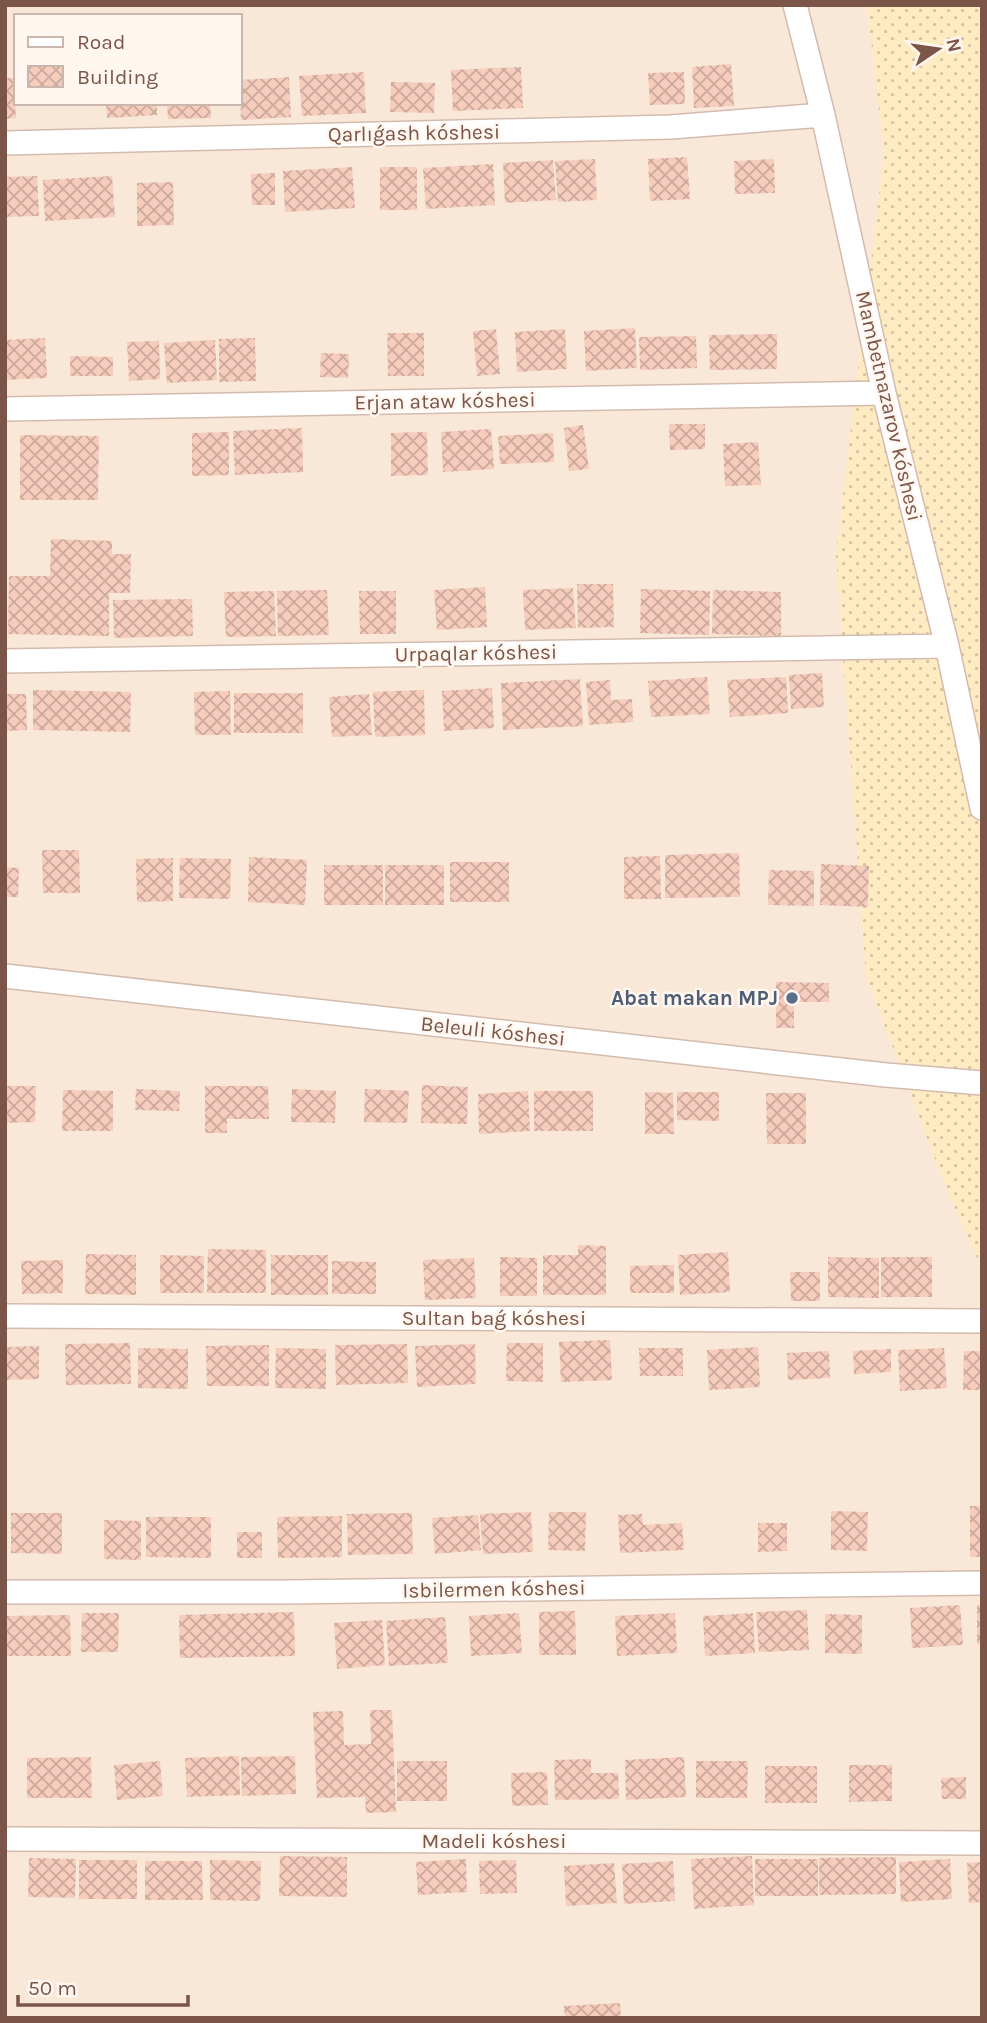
<svg xmlns="http://www.w3.org/2000/svg" width="987" height="2023" font-family="Karla,sans-serif">
	<defs>
		<pattern id="sand-dots" width="8" height="8" patternUnits="userSpaceOnUse" patternTransform="scale(1.75)"><rect width="8" height="8" fill="#ffebc1"/><path d="M2 2h.1M6 6h.1" fill="none" stroke="#d3c19f" stroke-width="1.8" stroke-linecap="round"/></pattern>
		<pattern id="building-cross-hatch" width="8" height="8" patternUnits="userSpaceOnUse" patternTransform="scale(1.75)"><rect width="8" height="8" fill="#f6cdbd"/><path d="M0 0l8 8M0 8l8-8" fill="none" stroke="#cca99c"/></pattern>
	</defs>
	<rect width="100%" height="100%" fill="#fef3e8"/>
	<path fill="#f9e7d8" fill-rule="evenodd" d="M5,5h977v2013h-977zM16,16h224v87h-224z"/>
	<path fill="url(#sand-dots)" d="M867,5h115v1264l-37,-84 -79,-209 -30,-421 48,-402z"/>
	<path fill="url(#building-cross-hatch)" d="M731,64l3,42 -40,2 -2,-41z
		M521,67l2,41 -70,3 -2,-41z
		M364,72l2,41 -64,3 -3,-40z
		M684,72l1,32 -35,1 -2,-32z
		M289,77l2,40 -50,3 -1,-40z
		M5,78h8l3,40 -11,1z
		M391,82l44,1 -1,30 -44,-1z
		M106,103h51v12l-50,3z
		M167,103h43l1,15 -43,1z
		M687,157l3,42 -40,2 -2,-42z
		M595,159l2,41 -39,2 -3,-41z
		M774,159l1,34 -40,1 -1,-33z
		M553,160l3,40 -51,3 -2,-40z
		M493,164l2,41 -69,4 -3,-41z
		M352,167l3,41 -70,4 -2,-41z
		M380,167h37v43h-37z
		M275,173v32h-23l-1,-31z
		M37,176l2,40 -34,1v-40z
		M112,176l3,41 -70,4 -2,-41z
		M173,182l1,43 -37,1v-43z
		M635,328l2,40 -51,3 -2,-40z
		M496,329l4,45 -23,2 -4,-45z
		M565,329l2,40 -50,3 -2,-40z
		M387,333h37v43h-36z
		M777,334v35l-67,1 -1,-35z
		M696,336l1,32 -57,2 -1,-33z
		M45,338l2,40 -42,2v-40z
		M255,338l1,43 -37,1v-43z
		M215,340l2,40 -50,3 -3,-40z
		M159,341l1,38 -31,2 -2,-39z
		M321,353l28,1 -1,24 -28,-1z
		M70,356l43,1v19h-43z
		M669,424h36v25l-35,1z
		M583,425l6,44 -20,2 -5,-43z
		M302,428l1,44 -68,3 -2,-44z
		M491,429l3,40 -51,3 -2,-40z
		M229,432v43l-37,1v-43z
		M427,432l1,43 -37,1v-43z
		M553,433l1,29 -54,2 -2,-28z
		M20,435l79,1 -1,64h-78z
		M758,442l3,43 -36,1 -2,-42z
		M51,539l61,2v13h19l-1,39h-21v43l-101,-2 1,-58h41z
		M577,584h36l1,43 -36,1z
		M485,587l2,40 -50,3 -3,-40z
		M573,588l3,40 -51,2 -2,-40z
		M641,589l69,2 -1,44 -69,-2z
		M327,590l2,45 -51,1 -1,-45z
		M713,590l68,2v44l-69,-2z
		M274,591l2,45 -50,1 -2,-45z
		M359,591h37v43h-36z
		M192,599l1,37 -79,2 -1,-38z
		M822,673l2,34 -33,2 -2,-34z
		M707,677l3,37 -59,3 -3,-36z
		M786,677l2,36 -58,4 -3,-37z
		M580,679l3,47 -80,4 -2,-47z
		M610,680l1,20 21,-1 1,23 -44,3 -3,-43z
		M492,688l2,40 -50,3 -2,-40z
		M33,690l98,2 -1,40 -97,-2z
		M424,690l1,45 -50,2 -2,-45z
		M230,691l1,44h-36l-1,-43z
		M234,693h69v40h-69z
		M5,694h21l1,36 -22,1z
		M369,694l3,41 -40,2 -3,-40z
		M42,850h37l1,43h-37z
		M739,853l1,44 -75,1v-43z
		M660,856l1,43h-37v-42z
		M249,857l58,3 -2,45 -57,-3z
		M173,858v43l-36,1 -1,-43z
		M180,858l51,1 -1,40 -51,-1z
		M450,862h59v40h-59z
		M821,864l48,2 -1,41 -48,-2z
		M324,865h59v40h-59z
		M385,865h59v40h-59z
		M5,867l14,1 -1,29h-13z
		M769,870l45,1v35l-46,-1z
		M776,982l53,1v19h-35v26h-18z
		M422,1085l46,2 -1,37 -46,-1z
		M5,1086h31l-1,36 -30,1z
		M205,1086h63l1,33h-42v14h-22z
		M136,1089l44,2 -1,20 -44,-1z
		M292,1089l44,2 -1,32 -44,-1z
		M365,1089l44,2 -2,32 -43,-1z
		M63,1090l50,1v40h-51z
		M528,1091l2,40 -51,3 -1,-40z
		M534,1091h59v40h-59z
		M645,1092l28,1 1,41h-29z
		M677,1092h42v29l-42,-1z
		M766,1093h40v51h-39z
		M578,1245l28,1v49h-63v-40h35z
		M208,1249l58,1v43h-59z
		M728,1252l2,40 -50,3 -2,-40z
		M86,1254l50,1v40l-51,-1z
		M160,1255l44,1v37h-44z
		M271,1255h57v40h-57z
		M500,1257l37,1v38h-37z
		M828,1257l51,1v40l-51,-1z
		M881,1257h51v40h-51z
		M474,1258l2,40 -51,2 -2,-40z
		M63,1260v33l-41,1 -1,-33z
		M332,1261l44,1v32h-44z
		M674,1265v28h-44v-27z
		M790,1272h30v29h-29z
		M610,1340l2,40 -51,2 -2,-40z
		M130,1343l1,41 -65,1 -1,-41z
		M507,1343h36v39l-37,-1z
		M407,1344l1,39 -72,2 -1,-40z
		M475,1344l1,40 -59,3 -2,-41z
		M269,1345v41h-62l-1,-40z
		M39,1346v33l-34,1v-33z
		M758,1347l2,40 -51,3 -2,-40z
		M138,1348l50,1v40l-50,-1z
		M276,1348l50,1v40l-51,-1z
		M639,1348h44v28h-43z
		M944,1348l3,40 -47,3 -2,-41z
		M891,1349v23l-37,2 -1,-23z
		M829,1351l1,27 -42,2 -1,-27z
		M964,1351h18v39h-19z
		M970,1506h12v51h-12z
		M831,1511l37,1 -1,39 -36,-1z
		M531,1512l2,40 -50,2 -3,-40z
		M549,1512h37l-1,39 -37,-1z
		M11,1513h51v41l-51,-1z
		M412,1513l1,41 -65,1 -1,-41z
		M642,1514l1,11 39,-2 2,27 -64,3 -2,-38z
		M478,1515l3,35 -46,4 -3,-36z
		M342,1516v41l-64,1 -1,-41z
		M146,1517h65v41l-65,-1z
		M104,1520l37,1v39l-37,-1z
		M758,1523h29v28l-29,1z
		M237,1532h25v26h-25z
		M960,1605l3,40 -51,3 -2,-40z
		M977,1605h5v39h-5z
		M807,1610l2,40 -50,2 -3,-40z
		M575,1611l1,44h-37v-43z
		M294,1612l1,44 -115,2 -1,-43z
		M82,1613h37l-1,39h-37z
		M519,1613l3,40 -51,3 -2,-40z
		M675,1613l2,40 -60,3 -2,-40z
		M753,1613l2,40 -50,3 -2,-40z
		M825,1614l37,1v39l-37,-1z
		M70,1615l1,41h-65l-1,-40z
		M445,1617l3,46 -59,3 -3,-45z
		M382,1620l3,45 -48,4 -3,-46z
		M370,1710h22l4,102 -30,1 -1,-16 -48,1 -4,-86 30,-1 1,34 27,-1z
		M239,1756l1,39 -53,2 -2,-39z
		M295,1756l1,38 -54,2 -1,-39z
		M91,1757l1,41h-65v-40z
		M684,1757l2,40 -60,3 -1,-40z
		M591,1759v14h27l1,26 -64,1 -1,-40z
		M160,1761l3,35 -46,4 -3,-35z
		M397,1761h50v40h-50z
		M696,1761h52l-1,37h-51z
		M849,1765h43v36l-43,1z
		M765,1766h52v37h-52z
		M547,1772l1,33 -36,1 -1,-33z
		M966,1777v22h-24l-1,-21z
		M280,1856l67,1v40l-68,-1z
		M752,1856l2,49 -60,4 -3,-50z
		M896,1857v37l-77,1v-37z
		M29,1858l47,1 -1,39 -47,-1z
		M466,1859l1,33 -49,3 -2,-33z
		M755,1859h63v37h-63z
		M950,1859l2,40 -51,3 -2,-40z
		M79,1860h58v39h-58z
		M210,1860l51,1 -1,40 -50,-1z
		M516,1860l1,33 -37,1 -1,-33z
		M145,1861h57l1,39h-58z
		M673,1861l2,40 -51,3 -2,-40z
		M982,1862v40l-13,1 -2,-40z
		M614,1863l3,40 -51,3 -2,-40z
		M620,2003l1,15h-56l-1,-12z"/>
	<g fill="none" stroke-linecap="round" stroke-linejoin="round">
		<defs>
			<path id="minor" d="M795,5l28,110 61,278 63,253 35,162
				M5,143l666,-16 152,-12
				M5,409l879,-16
				M5,661l942,-15
				M5,976l881,99 96,8
				M5,1316l977,5
				M5,1592h282l695,-9
				M5,1839l977,4"/>
		</defs>
		<use href="#minor" stroke="#d4bbae" stroke-width="26"/>
		<use href="#minor" stroke="#fff" stroke-width="23"/>
	</g>
	<circle fill="#5c6f8a" stroke="#fff7f0" stroke-width="2.5" cx="792" cy="998" r="7"/>
	<g text-anchor="middle" stroke-width="5" stroke-linejoin="round" paint-order="stroke">
		<g font-size="21" fill="#7b5548" stroke="#fff7f0">
			<text transform="translate(414 133) rotate(-1)" y="7">Qarlıǵash kóshesi</text>
			<text transform="translate(445 401) rotate(-1)" y="7">Erjan ataw kóshesi</text>
			<text transform="translate(889 406) rotate(77)" y="7">Mambetnazarov kóshesi</text>
			<text transform="translate(476 653) rotate(-1)" y="7">Urpaqlar kóshesi</text>
			<text transform="translate(493 1031) rotate(6)" y="7">Beleuli kóshesi</text>
			<text x="494" y="1325">Sultan baǵ kóshesi</text>
			<text transform="translate(494 1589) rotate(-1)" y="7">Isbilermen kóshesi</text>
			<text x="494" y="1848">Madeli kóshesi</text>
		</g>
		<g font-size="21" font-weight="bold" fill="#4e5e75" stroke="#fff7f0" text-anchor="end">
			<text x="778" y="1005">Abat makan MPJ</text>
		</g>
	</g>
	<rect width="987" height="2023" fill="none" stroke="#7b5548" stroke-width="14"/>
	<rect x="14" y="14" width="228" height="91" fill="#fff7f0" stroke="#cab6ad" stroke-width="2"/>
	<rect x="28" y="37" width="35" height="10" fill="#ffffff" stroke="#cab6ad" stroke-width="2"/>
	<text x="77" y="49" font-size="21" fill="#7b5548">Road</text>
	<rect x="28" y="66" width="35" height="21" fill="url(#building-cross-hatch)" stroke="#cab6ad" stroke-width="2"/>
	<text x="77" y="84" font-size="21" fill="#7b5548">Building</text>
	<g transform="translate(938 49) rotate(77)" stroke="#fff7f0" stroke-width="5" paint-order="stroke">
	<path d="M0-5L12 26L0 18L-12 26Z" fill="#7b5548"/>
	<text y="-10" font-size="19" font-weight="bold" text-anchor="middle" fill="#7b5548">N</text>
	</g>
	<path d="M18 1995v10h170v-10" fill="none" stroke="#7b5548" stroke-width="3.5"/>
	<text x="28" y="1995" font-size="21" fill="#7b5548" stroke="#fff7f0" stroke-width="5" paint-order="stroke">50 m</text>
</svg>
